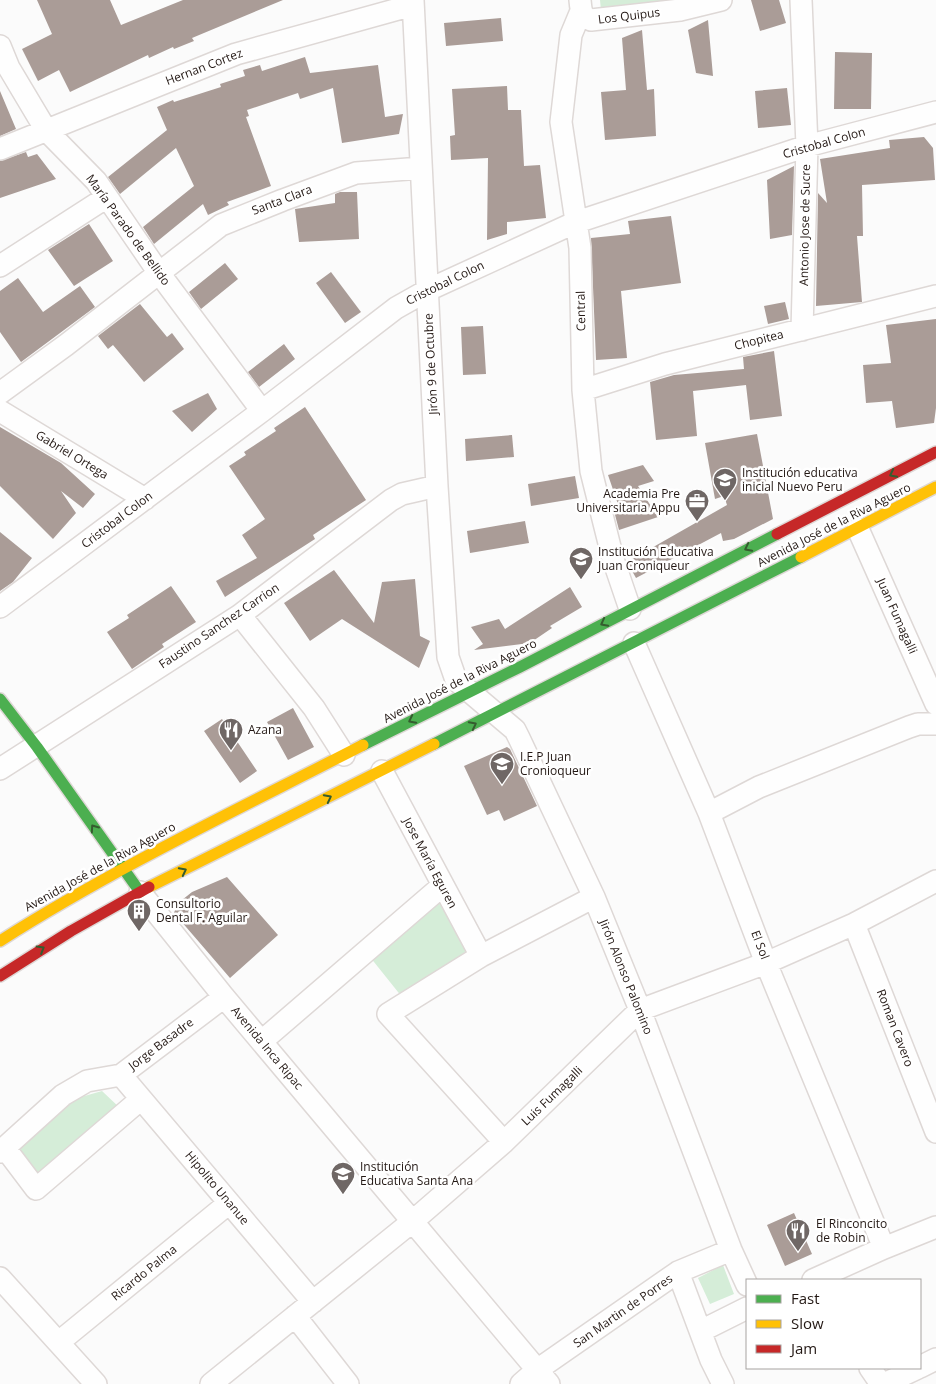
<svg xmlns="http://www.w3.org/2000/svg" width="936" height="1384" font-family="'Open Sans',sans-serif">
	<rect width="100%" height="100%" fill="#fbfbfb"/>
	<path fill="#d5edd8" d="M600,0h73l1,7 -73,3z
		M438,901l30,49 -66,47 -32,-40z
		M102,1091l19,18 -85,73 -22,-30 60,-53z
		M723,1265l11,29 -24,10 -12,-26z"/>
	<path fill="#aa9c97" d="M37,0h73l11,25 62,-25h100l-91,38 2,3 -20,8 -1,-2 -24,11 -1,-3 -78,37 -11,-22 -21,11 -16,-32 30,-15z
		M751,0h28l7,23 -26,8z
		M501,18l2,23 -57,5 -2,-23z
		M708,20l5,56 -17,-3 -8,-43z
		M642,30l5,60 7,-1 2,47 -51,4 -4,-48 25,-2 -4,-52z
		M835,52l37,1 -1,56h-37z
		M305,57l5,16 68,-8 7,52 18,-3 -4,20 -57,9 -9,-55 -33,11 -2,-6 -51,17 2,6 -3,1 25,69 -44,16 2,3 -21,10 -5,-11 -49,40 -11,-17 51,-41 -18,-38 -56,46 -12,-17 59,-47 -10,-23 16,-7 1,2 47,-15 -1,-3 25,-8 -2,-6 17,-5 2,6z
		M507,86l1,24h13l3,56 16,-1 6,53 -39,4v12l-20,6 1,-82 -37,2 -1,-24 5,-1 -3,-46z
		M787,88l4,37 -33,3 -3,-37z
		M0,91l16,38 -16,7z
		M924,137l9,11 2,32 -73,5 1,51h-6l5,66 -46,4 2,-113 9,10 -7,-44 70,-11 -1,-8z
		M26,152l2,5 9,-3 19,25 -56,19v-37z
		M794,166l-2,69 -22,4 -3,-59z
		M340,192h17l2,47 -60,3 -4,-33 40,-6v-9z
		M671,216l10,67 -60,8 6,67 -31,2 -5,-122 39,-4 -2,-13z
		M89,224l24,37 -39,25 -26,-36z
		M225,263l13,16 -37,30 -12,-17z
		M331,272l30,40 -16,11 -29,-40z
		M18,278l25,34 37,-26 15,21 -74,55 -21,-30v-41z
		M785,302l4,17 -21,5 -4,-18z
		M140,304l27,33 5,-4 12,16 -40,33 -31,-37 -5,4 -10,-13z
		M936,319v89l-2,15 -38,5 -4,-27 -26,2 -3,-38 28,-2 -5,-38z
		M483,326l3,48 -23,1 -2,-48z
		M284,344l11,15 -36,28 -11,-15z
		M774,351l8,65 -32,4 -4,-35 -53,6 4,45 -41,4 -6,-58 24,-7 70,-6 -1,-12z
		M208,393l9,16 -25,23 -20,-21z
		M305,407l61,93 -53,35 2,4 -90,58 -9,-16 41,-23 -15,-23 23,-16 -36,-53 17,-11 -2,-3 32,-21 -2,-3z
		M0,427l61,36 34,31 -12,14 -22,-17 15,22 -23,26 -53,-53z
		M757,434l16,85 -39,20 -11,2 -2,-8 -85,45 -9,-16 100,-57 -3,-9 -9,3 -10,-56z
		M512,435l2,22 -48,4 -1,-22z
		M643,465l11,16 -16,5 20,31 -39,13 -5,-19 6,-1 -12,-35z
		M575,476l4,22 -48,8 -3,-22z
		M525,521l4,22 -59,10 -3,-22z
		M0,532l32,26 -19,24 -13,9z
		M334,570l40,53 8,-41 33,-3 5,57 10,5 -11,27 -77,-49 -32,22 -26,-38z
		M171,586l25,36 -34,22 2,3 -32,22 -25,-37 22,-14 -2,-3z
		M570,587l12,20 -32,19 2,2 -22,15 -56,7 9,-6 -12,-17 28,-8 6,10z
		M293,708l21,39 -26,13 -21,-38z
		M222,719l35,52 -17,12 -36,-52z
		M507,747l3,2 27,57 -33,15 -5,-11 -12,5 -23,-49z
		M227,877l51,58 -48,43 -56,-65 3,-9 15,-12z
		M794,1213l18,41 -27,12 -18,-41z"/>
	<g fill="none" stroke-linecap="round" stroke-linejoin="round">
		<defs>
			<path id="street" d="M413,0l24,486 11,171 8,23 59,50 4,8 75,159 46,113 91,240 16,35
				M580,0c1,11 1,16 11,20l89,-10 41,-10
				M801,0l6,146 -5,184
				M581,11l-10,24 -10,87 19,126 3,142 8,81 22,88 17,50
				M0,46l9,22 37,62 50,51 63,92 103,138
				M0,149l236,-95 177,-49
				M0,266l107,-69
				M583,390l82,-26 271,-68
				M0,393l66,-48 155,-120 62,-25 73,-27 65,-5
				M0,411l145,88
				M858,529l78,175
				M0,607l262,-196 134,-103 32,-18 146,-67 233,-77 129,-34
				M240,615l74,93 30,47
				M634,643l75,170 57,150 118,285
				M0,769l240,-154 151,-115 11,-6 35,-8
				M382,771l99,185 113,-59
				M709,813l50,-26 150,-60 9,-3h18
				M140,892l84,105 325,387
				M854,924l82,208
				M481,956l-93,58 116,128
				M262,1041l180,-155
				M121,1075l192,227
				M5,1148l31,41 105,-90
				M0,1152l63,-57 24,-14 34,-6 103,-78
				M678,1272l33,88 12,24
				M0,1278l96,106
				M813,1280l71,-32 52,-21
				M295,1316l53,68
				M701,1331l46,-23
				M59,1342l170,-139
				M920,1367l16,-8
				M870,1368l11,16
				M211,1384l202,-163 91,-79 136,-132 126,-47 88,-39 82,-43
				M521,1384l16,-14 141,-98 53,-22
				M884,1384l34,-16"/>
			<path id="fast" d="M0,699l37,48 103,145
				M434,744l367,-187
				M363,745l157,-78 257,-133"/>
			<path id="slow" d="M801,557l135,-70
				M149,887l285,-143
				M0,941c116,-74 241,-133 363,-196"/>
			<path id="jam" d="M777,534l159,-82
				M0,976l71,-45 78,-44"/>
		</defs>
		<use href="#street" stroke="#ded8d6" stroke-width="24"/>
		<use href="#fast" stroke="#ded8d6" stroke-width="14"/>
		<use href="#slow" stroke="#ded8d6" stroke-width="14"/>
		<use href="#jam" stroke="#ded8d6" stroke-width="14"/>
		<use href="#street" stroke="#fefefe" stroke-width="21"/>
		<use href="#fast" stroke="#4caf50" stroke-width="11"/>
		<use href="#slow" stroke="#ffc107" stroke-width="11"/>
		<use href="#jam" stroke="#c62828" stroke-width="11"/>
	</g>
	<defs><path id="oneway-chevron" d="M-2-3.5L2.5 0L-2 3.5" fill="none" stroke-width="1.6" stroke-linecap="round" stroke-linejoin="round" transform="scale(1.25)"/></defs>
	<g stroke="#355c2f">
		<use href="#oneway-chevron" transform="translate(893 474) rotate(153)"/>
		<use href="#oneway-chevron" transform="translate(748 548) rotate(153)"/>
		<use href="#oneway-chevron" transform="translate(604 623) rotate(152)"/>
		<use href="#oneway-chevron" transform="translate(412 720) rotate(153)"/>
		<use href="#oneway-chevron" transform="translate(473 725) rotate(-27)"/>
		<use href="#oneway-chevron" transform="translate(328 798) rotate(-27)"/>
		<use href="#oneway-chevron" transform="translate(94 828) rotate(-125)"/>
		<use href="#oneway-chevron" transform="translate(183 871) rotate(-27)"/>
		<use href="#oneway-chevron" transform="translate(41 949) rotate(-31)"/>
	</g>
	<defs>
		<symbol id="school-pin" viewBox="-11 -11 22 30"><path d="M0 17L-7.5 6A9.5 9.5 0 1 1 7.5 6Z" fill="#6f6765" stroke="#fff"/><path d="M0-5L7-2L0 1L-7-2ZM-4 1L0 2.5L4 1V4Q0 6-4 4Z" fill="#fff"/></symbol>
		<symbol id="office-pin" viewBox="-11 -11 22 30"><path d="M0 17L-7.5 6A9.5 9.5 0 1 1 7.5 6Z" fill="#6f6765" stroke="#fff"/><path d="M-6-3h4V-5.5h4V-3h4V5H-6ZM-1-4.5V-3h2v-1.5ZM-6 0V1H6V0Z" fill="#fff"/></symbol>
		<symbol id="restaurant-pin" viewBox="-11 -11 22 30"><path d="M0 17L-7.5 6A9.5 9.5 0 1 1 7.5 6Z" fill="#6f6765" stroke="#fff"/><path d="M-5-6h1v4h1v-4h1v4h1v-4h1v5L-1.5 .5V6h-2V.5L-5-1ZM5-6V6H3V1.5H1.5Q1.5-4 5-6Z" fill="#fff"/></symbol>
		<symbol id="university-pin" viewBox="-11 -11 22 30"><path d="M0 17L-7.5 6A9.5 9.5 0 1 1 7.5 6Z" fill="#6f6765" stroke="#fff"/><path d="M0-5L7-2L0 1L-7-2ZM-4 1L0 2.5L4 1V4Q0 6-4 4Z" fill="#fff"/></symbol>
		<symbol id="building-pin" viewBox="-11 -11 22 30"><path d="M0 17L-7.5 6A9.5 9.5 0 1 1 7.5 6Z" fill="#6f6765" stroke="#fff"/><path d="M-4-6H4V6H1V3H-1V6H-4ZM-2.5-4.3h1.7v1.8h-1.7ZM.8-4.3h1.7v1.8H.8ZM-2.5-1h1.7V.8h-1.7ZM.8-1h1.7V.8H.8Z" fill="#fff"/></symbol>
	</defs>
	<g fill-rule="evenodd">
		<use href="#school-pin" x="711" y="466" width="28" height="38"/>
		<use href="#office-pin" x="683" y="487" width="28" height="38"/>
		<use href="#school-pin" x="567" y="545" width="28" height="38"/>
		<use href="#restaurant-pin" x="217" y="716" width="28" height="38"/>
		<use href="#university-pin" x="488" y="750" width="28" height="38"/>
		<use href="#building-pin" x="125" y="897" width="28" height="38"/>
		<use href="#school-pin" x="329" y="1160" width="28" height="38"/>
		<use href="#restaurant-pin" x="784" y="1217" width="28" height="38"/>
	</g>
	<g text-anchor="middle" stroke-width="5" stroke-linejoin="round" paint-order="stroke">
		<g font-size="12" fill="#231814" stroke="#fff">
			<text transform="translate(629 16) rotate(-7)" y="4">Los Quipus</text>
			<text transform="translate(204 67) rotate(-21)" y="4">Hernan Cortez</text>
			<text transform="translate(824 143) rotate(-16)" y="4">Cristobal Colon</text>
			<text transform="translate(282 200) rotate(-21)" y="4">Santa Clara</text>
			<text transform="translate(805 225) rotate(-89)" y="4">Antonio Jose de Sucre</text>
			<text transform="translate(128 230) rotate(54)" y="4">María Parado de Bellido</text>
			<text transform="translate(445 283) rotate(-26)" y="4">Cristobal Colon</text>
			<text transform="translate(581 311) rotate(-91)" y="4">Central</text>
			<text transform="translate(759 340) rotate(-14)" y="4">Chopitea</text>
			<text transform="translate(431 364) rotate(-93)" y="4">Jirón 9 de Octubre</text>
			<text transform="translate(72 455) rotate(31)" y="4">Gabriel Ortega</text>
			<text transform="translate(117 520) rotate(-37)" y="4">Cristobal Colon</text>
			<text transform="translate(834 525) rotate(-27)" y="4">Avenida José de la Riva Aguero</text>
			<text transform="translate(897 616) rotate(66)" y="4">Juan Fumagalli</text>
			<text transform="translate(219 626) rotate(-34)" y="4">Faustino Sanchez Carrion</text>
			<text transform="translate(460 681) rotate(-27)" y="4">Avenida José de la Riva Aguero</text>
			<text transform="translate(430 863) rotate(62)" y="4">Jose María Eguren</text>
			<text transform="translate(100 867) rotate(-29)" y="4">Avenida José de la Riva Aguero</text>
			<text transform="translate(760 945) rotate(69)" y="4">El Sol</text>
			<text transform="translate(626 977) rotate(68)" y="4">Jirón Alonso Palomino</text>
			<text transform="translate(895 1028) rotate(69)" y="4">Roman Cavero</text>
			<text transform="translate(161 1044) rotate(-37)" y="4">Jorge Basadre</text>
			<text transform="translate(267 1048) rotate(50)" y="4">Avenida Inca Ripac</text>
			<text transform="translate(552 1096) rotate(-44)" y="4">Luis Fumagalli</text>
			<text transform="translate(217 1188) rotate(50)" y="4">Hipolito Unanue</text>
			<text transform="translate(144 1273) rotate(-39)" y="4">Ricardo Palma</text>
			<text transform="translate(623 1311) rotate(-35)" y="4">San Martin de Porres</text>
		</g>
		<g font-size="12" fill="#231814" stroke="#fff" text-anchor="start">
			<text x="742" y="477">Institución educativa<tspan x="742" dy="14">inicial Nuevo Peru</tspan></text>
			<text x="680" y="498" text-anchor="end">Academia Pre<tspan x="680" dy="14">Universitaria Appu</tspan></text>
			<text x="598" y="556">Institución Educativa<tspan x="598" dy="14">Juan Croniqueur</tspan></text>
			<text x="248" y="734">Azana</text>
			<text x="520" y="761">I.E.P Juan<tspan x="520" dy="14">Cronioqueur</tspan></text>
			<text x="156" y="908">Consultorio<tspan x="156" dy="14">Dental F. Aguilar</tspan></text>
			<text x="360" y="1171">Institución<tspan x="360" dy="14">Educativa Santa Ana</tspan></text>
			<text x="816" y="1228">El Rinconcito<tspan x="816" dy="14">de Robin</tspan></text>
		</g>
	</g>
	<rect x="746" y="1279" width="175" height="90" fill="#ffffff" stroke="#a7a3a1"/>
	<rect x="756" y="1295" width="25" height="8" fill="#4caf50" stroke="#a7a3a1"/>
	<text x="791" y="1304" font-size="15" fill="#231814">Fast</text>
	<rect x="756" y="1320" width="25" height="8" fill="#ffc107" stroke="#a7a3a1"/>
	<text x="791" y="1329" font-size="15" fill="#231814">Slow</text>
	<rect x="756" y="1345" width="25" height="8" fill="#c62828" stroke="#a7a3a1"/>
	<text x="791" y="1354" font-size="15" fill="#231814">Jam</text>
</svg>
